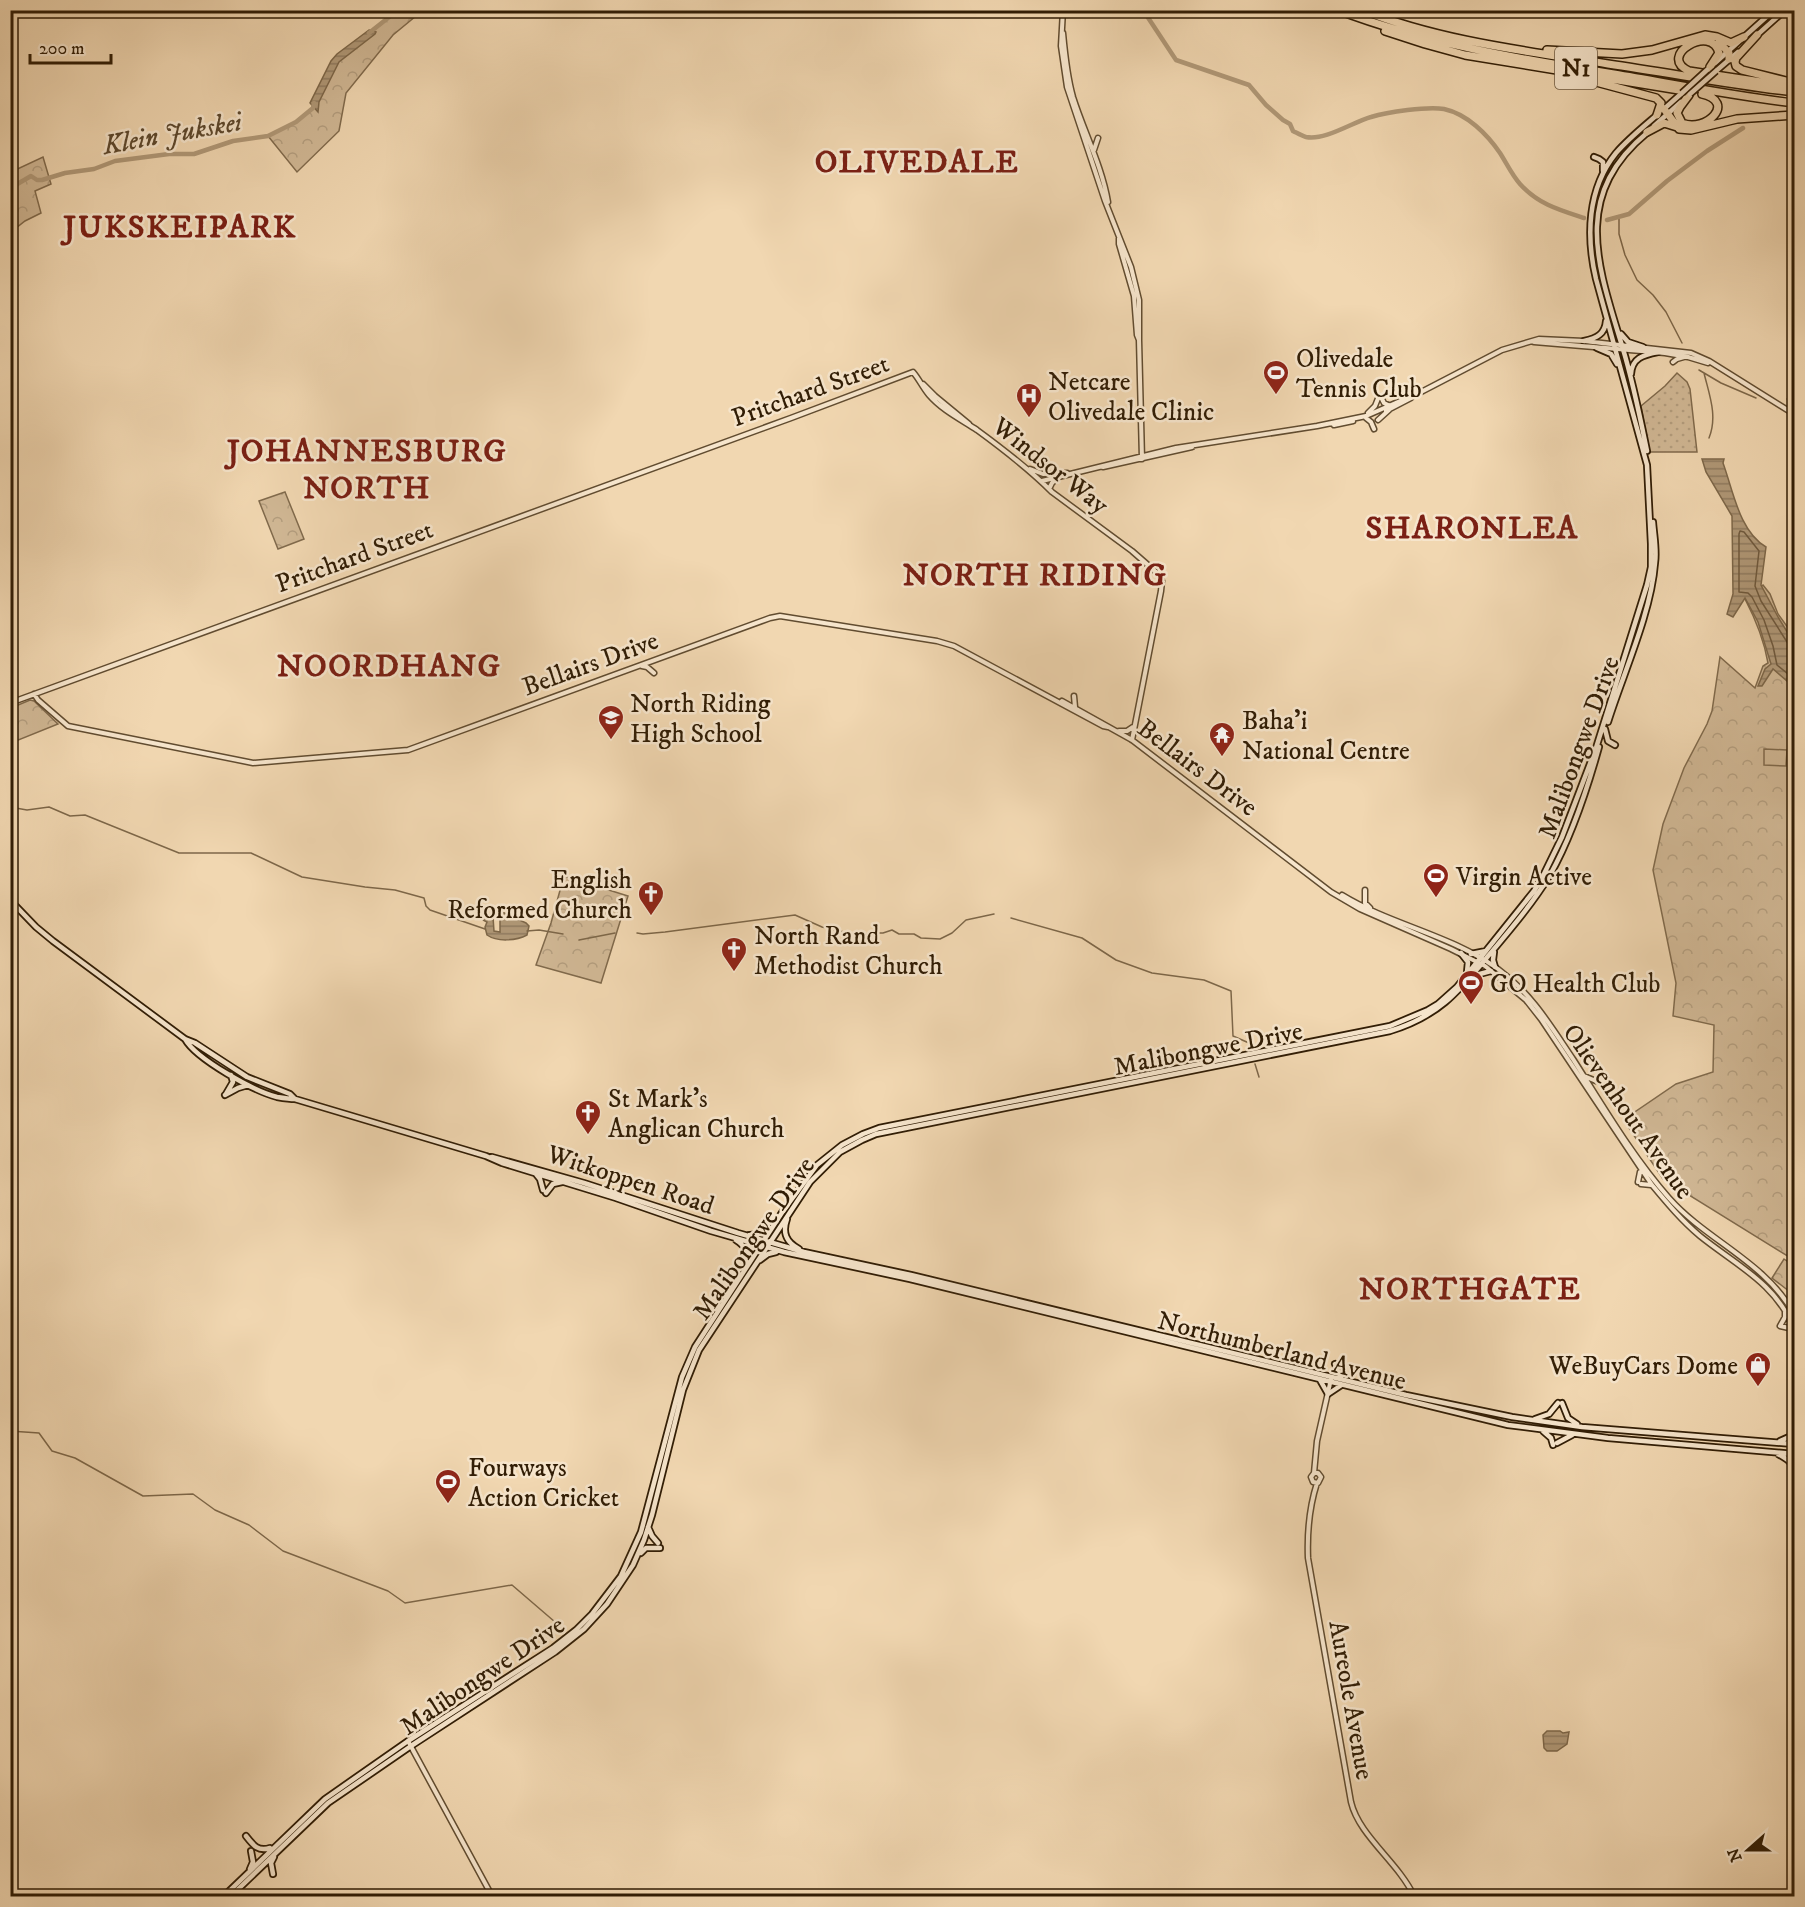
<svg xmlns="http://www.w3.org/2000/svg" width="1805" height="1907" font-family="'IM FELL DW Pica',serif">
	<defs>
		<pattern id="grass-dots" width="8" height="8" patternUnits="userSpaceOnUse" patternTransform="scale(1.5)"><rect width="8" height="8" fill="#d0b794"/><path d="M2 2h.1M6 6h.1" fill="none" stroke="#b39d7e" stroke-width="1.8" stroke-linecap="round"/></pattern>
		<pattern id="park-crowns" width="20" height="18" patternUnits="userSpaceOnUse" patternTransform="scale(1.5)"><rect width="20" height="18" fill="#d0b794"/><path d="M2 6a3 3 0 1 1 6 0M12 15a3 3 0 1 1 6 0" fill="none" stroke="#b39d7e"/></pattern>
		<pattern id="water-rules" width="6" height="5" patternUnits="userSpaceOnUse" patternTransform="scale(1.5)"><rect width="6" height="5" fill="#b09877"/><path d="M0 2.5h6" fill="none" stroke="#907b60"/></pattern>
	</defs>
	<rect width="100%" height="100%" fill="#f1d7b1"/>
	<filter id="stains"><feTurbulence type="fractalNoise" baseFrequency=".00333" numOctaves="4"/><feColorMatrix values="0 0 0 0 .2 0 0 0 0 .09 0 0 0 0 .02 0 0 0 .5 -.17"/></filter>
	<radialGradient id="worn" r=".72"><stop offset=".6" stop-color="#630" stop-opacity="0"/><stop offset="1" stop-color="#630" stop-opacity=".3"/></radialGradient>
	<path fill="url(#grass-dots)" stroke="#806a4c" stroke-width="1.5" d="M1677,373l10,9 3,7 7,63h-48l-8,-46 24,-20z"/>
	<path fill="url(#park-crowns)" stroke="#806a4c" stroke-width="1.5" d="M398,11h24l-29,24 -47,58 -7,38 -42,41 -29,-36 28,-14 17,-13 21,-47z
		M43,157l8,27 -16,7 6,22 -16,8 -14,11v-60z
		M285,492l19,47 -26,10 -19,-48z
		M1763,585l7,9 8,20 16,22v624l-131,-81 -34,-51v-4l-3,-6 50,-34 37,-12 1,-47 -41,-9 3,-33 -23,-113 10,-46 21,-56 23,-44 5,-13 8,-54 35,31 8,-22 5,-3c-4,-23 -12,-43 -23,-64z
		M30,700l4,1 24,23 -47,19v-35z
		M564,876l64,20 -27,87 -65,-18 15,-42z
		M1784,1259l10,7v29l-22,-17z"/>
	<path fill="#d0b794" stroke="#806a4c" stroke-width="1.5" d="M1764,749l23,1 -1,16 -22,-1z"/>
	<path fill="url(#water-rules)" stroke="#7d6749" stroke-width="1.5" d="M369,30l7,2 -1,2 -36,28 -20,40 -1,10 -8,-9 21,-42 6,-7z
		M1702,459h22l-1,4c10,27 16,68 43,84l-5,38 17,32 16,26v44l-21,-18 -11,17h-4l7,-17 6,-5 -13,-42 -13,-24 -12,19 -6,-3 6,-20 -1,-78 -26,-44z
		M502,912l24,11 3,3 -2,9c-11,6 -30,7 -40,0l-2,-8 2,-5 -4,-2 -1,-4 7,-1 4,2 1,14 6,1v-13z
		M1547,1731h13l3,2 6,-1 -2,12 -10,7h-10l-3,-3 -1,-13z"/>
	<g fill="none" stroke-linecap="round" stroke-linejoin="round">
		<path stroke="#705a3e" stroke-width="1.5" d="M1794,645l-7,-3 -26,-41 -6,-15 4,-35 -15,-19 -4,-1 -1,3v58l9,1 4,4 12,23 9,26 4,19 17,14"/>
		<path stroke="#7d6749" stroke-width="1.5" d="M1619,217v17l6,21 12,25 16,15 13,17 16,31
			M1699,370l22,13 35,15
			M1704,373c5,21 14,43 5,65
			M1787,399h7
			M10,807l17,3 22,-3 21,9 15,-1 94,38h72l51,24 63,10 30,3 29,8 2,8 4,4 55,19
			M1011,918l71,20 34,22 36,13 52,7 27,11 2,45 16,7 2,8
			M527,931l12,-1 24,4
			M637,933l6,1 22,-2 130,-17 27,12 31,7 10,1 6,-2h14l9,-3 7,4h15l7,4 19,1 12,-6 14,-13 28,-6
			M579,940l36,-7
			M1254,1061h1
			M1255,1064l4,13
			M10,1431l29,2 13,18 23,7 68,38 50,-2 22,16 34,15 34,26 105,40 17,12 107,-18 50,43"/>
		<path stroke="#b09877" stroke-width="4.5" d="M1143,10l33,50 73,25 17,20 17,15 7,4 3,7c4,2 9,5 13,6 19,4 47,-15 65,-20 16,-5 57,-11 73,-8 23,5 43,25 56,44 7,11 12,22 20,31 18,20 39,26 64,34
			M369,33l29,-23
			M1793,77l1,-2
			M10,190l4,-4 17,-10 6,4h5l23,-7 29,-4 21,-8 54,-7h25l39,-13 35,-5 28,-14 17,-14 1,-5
			M1607,220l22,-6 38,-33 40,-30 36,-23"/>
		<defs>
			<path id="tertiary" d="M1063,10l-2,36 6,41 38,114 26,66 8,33v40
				M1063,33c2,22 4,43 10,64 11,35 29,69 35,105
				M1094,150l4,-12
				M1119,238v6l15,52 3,39 2,5 3,119
				M1534,342l131,11 23,4 20,6
				M1673,362l4,-3 7,-2
				M923,384l12,12 34,28
				M1381,397l3,6 6,3
				M1386,411l25,-13
				M1368,413l7,-7 4,-10
				M1366,418l5,4 3,7
				M1378,420l11,-10
				M1334,425l19,-4
				M1103,467l89,-20
				M1030,469l13,5 24,-1
				M1042,481l134,-33 141,-22 49,-10 57,-25 79,-41 37,-11 45,2 107,12 18,8 85,53
				M1049,489l3,-6 6,-6
				M642,666l5,1 7,6
				M34,694l4,6 30,26 185,37 155,-13 362,-132 10,-2 157,25 17,5 149,80 5,1
				M1074,696l1,11
				M1062,701l70,39 199,152 29,17 91,40 34,17 41,34 15,19 111,166c15,18 30,36 48,51 36,29 77,48 94,93
				M10,703l781,-285 122,-46c6,7 10,16 16,23 13,15 31,24 48,35 26,19 52,39 75,62l80,59 24,21 6,9 -1,10 -29,149
				M1119,731h8l6,-4
				M1365,890v13l5,5
				M1342,895c49,30 109,40 156,74 34,25 52,56 75,90 30,47 59,97 96,139 38,43 97,64 125,116
				M1584,1076l12,5 11,-1
				M1638,1182l2,-10
				M1641,1184l10,1
				M1785,1312v5l-5,9 9,2 5,4
				M1314,1473h4l3,4 -3,6 -5,-1 -2,-5 3,-4 3,-32 14,-62
				M1317,1483c-8,25 -10,49 -9,75l43,244c8,34 47,60 63,94
				M408,1741l84,155"/>
			<path id="secondary" d="M1756,36l29,-26
				M1715,63l59,-53
				M1716,71l22,-19
				M1664,109l18,-16
				M1654,126l27,-24
				M1594,157l5,2 4,3v9
				M1621,334l7,8 15,5
				M1584,341c13,-3 21,-7 22,-20
				M1597,348l14,6 6,10
				M1631,374c1,-16 12,-19 27,-22
				M1647,451c-7,-34 -14,-69 -24,-102 -25,-83 -53,-153 25,-217
				M1608,722c15,-48 43,-108 47,-159 2,-13 -1,-27 -2,-41
				M1605,729l3,12 7,4
				M10,900l26,27 17,14 132,98 10,4 52,34 43,17 5,5
				M1494,952l-1,8 2,7
				M1461,953l7,9 -1,10
				M1471,954l15,-3
				M1476,975l15,-4
				M185,1039c11,20 69,52 92,58 6,1 12,2 18,2l191,57 16,7 114,35 95,33 73,21 126,27 598,146 100,13 186,16
				M226,1094l7,-12 -2,-7
				M225,1095l13,-7 10,-3
				M492,1157l92,26 154,50 66,19 107,23 495,120 106,22 70,10 212,17
				M536,1174l4,5 3,11
				M546,1193l7,-9 9,-2
				M787,1219c-5,14 -1,23 12,30
				M750,1235l10,-1 10,-6
				M736,1240c10,6 13,14 10,26
				M760,1260l8,-6 8,-2
				M1335,1364l6,14
				M1320,1380l8,14 12,-8
				M1562,1403l6,15 9,6
				M1535,1419l14,-5 9,-11
				M1543,1431l8,7 2,7
				M1780,1441l9,-4 5,-4
				M1557,1443l15,-8
				M1778,1454c9,5 15,8 16,19
				M1794,1483v-6
				M648,1527l4,9 6,7
				M641,1553l5,-5h14
				M246,1836c7,9 12,16 24,12
				M250,1869l3,-7 -2,-11
				M273,1874l-2,-11 3,-6
				M224,1896l101,-97 83,-58 145,-93 23,-18 16,-16 29,-38 20,-44 41,-155 13,-30 88,-136 34,-46 25,-20 21,-11 16,-6 511,-102 38,-16 10,-6 19,-17 77,-96 8,-13 20,-41 34,-89 51,-163 4,-18v-23l-4,-79 -51,-186c-10,-42 -9,-90 20,-126 12,-14 27,-26 41,-38
				M231,1896l97,-93 83,-57 144,-94 29,-23 23,-25 26,-39 11,-25 8,-25 31,-125 16,-40 111,-168 30,-30 22,-12 14,-6 514,-103c49,-15 68,-39 99,-76 21,-25 44,-52 61,-80 22,-39 37,-85 49,-128"/>
			<path id="motorway" d="M1338,10c89,34 182,49 276,64 60,10 120,22 180,29
				M1362,10c78,31 164,41 246,54 63,9 124,21 186,28
				M1385,31l40,13 40,11 220,36
				M1757,35l-21,23 -1,4 1,4 6,4 52,13
				M1719,42l10,11v6
				M1547,50l75,4 30,-4 53,-15 12,2 14,6 13,-6
				M1710,67l9,-14c-7,-30 -63,3 -30,18l105,16
				M1585,79l71,19 5,5 -4,12
				M1689,95l-9,12 -3,6 5,10c24,10 55,-21 20,-29
				M1664,109l15,20 12,1 46,-11 57,-4
				M1647,132l17,-9 13,4"/>
		</defs>
		<use href="#tertiary" stroke="#614c30" stroke-width="7"/>
		<use href="#secondary" stroke="#311d05" stroke-width="8"/>
		<use href="#motorway" stroke="#311d05" stroke-width="10"/>
		<use href="#tertiary" stroke="#f6e5cc" stroke-width="4"/>
		<use href="#secondary" stroke="#f6e5cc" stroke-width="4.5"/>
		<use href="#motorway" stroke="#f1d7b1" stroke-width="7"/>
		<defs>
			<path id="secondary-bridge" d="M1682,93l25,-23
				M1690,94l26,-23"/>
		</defs>
		<use href="#secondary-bridge" stroke="#311d05" stroke-width="8" stroke-linecap="butt"/>
		<use href="#secondary-bridge" stroke="#f6e5cc" stroke-width="4.5"/>
	</g>
	<defs>
		<symbol id="stadium-pin" viewBox="-11 -11 22 30"><path d="M0 17L-7.5 6A9.5 9.5 0 1 1 7.5 6Z" fill="#8f2418" stroke="#f6e5cc"/><path d="M0-5a6.5 5 0 1 0 0 10a6.5 5 0 1 0 0-10ZM-3.5-1.8h7v3.6h-7Z" fill="#fff"/></symbol>
		<symbol id="hospital-pin" viewBox="-11 -11 22 30"><path d="M0 17L-7.5 6A9.5 9.5 0 1 1 7.5 6Z" fill="#8f2418" stroke="#f6e5cc"/><path d="M-5-5h3v3.5h4V-5h3V5h-3V1.5h-4V5h-3Z" fill="#fff"/></symbol>
		<symbol id="school-pin" viewBox="-11 -11 22 30"><path d="M0 17L-7.5 6A9.5 9.5 0 1 1 7.5 6Z" fill="#8f2418" stroke="#f6e5cc"/><path d="M0-5L7-2L0 1L-7-2ZM-4 1L0 2.5L4 1V4Q0 6-4 4Z" fill="#fff"/></symbol>
		<symbol id="temple-pin" viewBox="-11 -11 22 30"><path d="M0 17L-7.5 6A9.5 9.5 0 1 1 7.5 6Z" fill="#8f2418" stroke="#f6e5cc"/><path d="M0-6L5-2H3V0L6.5 2.5H4V6H1.5V3h-3V6H-4V2.5H-6.5L-3 0V-2H-5Z" fill="#fff"/></symbol>
		<symbol id="church-pin" viewBox="-11 -11 22 30"><path d="M0 17L-7.5 6A9.5 9.5 0 1 1 7.5 6Z" fill="#8f2418" stroke="#f6e5cc"/><path d="M-1.2-6h2.4v3.5h3.3v2.4h-3.3V6h-2.4V-.1h-3.3v-2.4h3.3Z" fill="#fff"/></symbol>
		<symbol id="shop-pin" viewBox="-11 -11 22 30"><path d="M0 17L-7.5 6A9.5 9.5 0 1 1 7.5 6Z" fill="#8f2418" stroke="#f6e5cc"/><path d="M-5-2.5h2.3a2.7 3.5 0 0 1 5.4 0H5L5.5 6h-11ZM-1.5-2.5h3a1.5 2.3 0 0 0-3 0Z" fill="#fff"/></symbol>
	</defs>
	<g fill-rule="evenodd">
		<use href="#stadium-pin" x="1261" y="358" width="30" height="40"/>
		<use href="#hospital-pin" x="1014" y="381" width="30" height="40"/>
		<use href="#school-pin" x="596" y="703" width="30" height="40"/>
		<use href="#temple-pin" x="1207" y="720" width="30" height="40"/>
		<use href="#stadium-pin" x="1421" y="861" width="30" height="40"/>
		<use href="#church-pin" x="636" y="879" width="30" height="40"/>
		<use href="#church-pin" x="719" y="935" width="30" height="40"/>
		<use href="#stadium-pin" x="1456" y="968" width="30" height="40"/>
		<use href="#church-pin" x="573" y="1098" width="30" height="40"/>
		<use href="#shop-pin" x="1743" y="1350" width="30" height="40"/>
		<use href="#stadium-pin" x="433" y="1467" width="30" height="40"/>
	</g>
	<g text-anchor="middle" stroke-width="5" stroke-linejoin="round" paint-order="stroke">
		<rect fill="#f6e5cc" stroke="#6c5941" stroke-width="1.5" x="1555" y="47" width="42" height="42" rx="4.5"/>
		<g font-size="24" font-weight="bold" fill="#311d05">
			<text x="1576" y="76">N1</text>
		</g>
		<g font-size="26" fill="#311d05" stroke="#f6e5cc" text-anchor="start">
			<text x="1296" y="367">Olivedale<tspan x="1296" dy="30">Tennis Club</tspan></text>
			<text x="1048" y="390">Netcare<tspan x="1048" dy="30">Olivedale Clinic</tspan></text>
			<text x="630" y="712">North Riding<tspan x="630" dy="30">High School</tspan></text>
			<text x="1242" y="729">Baha'i<tspan x="1242" dy="30">National Centre</tspan></text>
			<text x="1456" y="885">Virgin Active</text>
			<text x="632" y="888" text-anchor="end">English<tspan x="632" dy="30">Reformed Church</tspan></text>
			<text x="754" y="944">North Rand<tspan x="754" dy="30">Methodist Church</tspan></text>
			<text x="1490" y="992">GO Health Club</text>
			<text x="608" y="1107">St Mark's<tspan x="608" dy="30">Anglican Church</tspan></text>
			<text x="1738" y="1374" text-anchor="end">WeBuyCars Dome</text>
			<text x="468" y="1476">Fourways<tspan x="468" dy="30">Action Cricket</tspan></text>
		</g>
		<g font-size="26" fill="#311d05" stroke="#f6e5cc">
			<text transform="translate(810 390) rotate(-20)" y="9">Pritchard Street</text>
			<text transform="translate(1051 465) rotate(38)" y="9">Windsor Way</text>
			<text transform="translate(354 556) rotate(-20)" y="9">Pritchard Street</text>
			<text transform="translate(590 663) rotate(-20)" y="9">Bellairs Drive</text>
			<text transform="translate(1578 747) rotate(-70)" y="9">Malibongwe Drive</text>
			<text transform="translate(1198 767) rotate(37)" y="9">Bellairs Drive</text>
			<text transform="translate(1208 1048) rotate(-11)" y="9">Malibongwe Drive</text>
			<text transform="translate(1629 1111) rotate(55)" y="9">Olievenhout Avenue</text>
			<text transform="translate(631 1179) rotate(18)" y="9">Witkoppen Road</text>
			<text transform="translate(753 1238) rotate(-55)" y="9">Malibongwe Drive</text>
			<text transform="translate(1282 1350) rotate(14)" y="9">Northumberland Avenue</text>
			<text transform="translate(482 1675) rotate(-34)" y="9">Malibongwe Drive</text>
			<text transform="translate(1352 1700) rotate(80)" y="9">Aureole Avenue</text>
		</g>
		<g font-size="27" font-style="italic" fill="#5d482d" stroke="#f6e5cc">
			<text transform="translate(172 133) rotate(-10)" y="9">Klein Jukskei</text>
		</g>
		<g font-size="32" font-weight="bold" letter-spacing="1.5" fill="#7a1f14" stroke="#f6e5cc">
			<text x="917" y="172">OLIVEDALE</text>
			<text x="180" y="237">JUKSKEIPARK</text>
			<text x="367" y="461">JOHANNESBURG<tspan x="367" dy="37">NORTH</tspan></text>
			<text x="1472" y="538">SHARONLEA</text>
			<text x="1035" y="585">NORTH RIDING</text>
			<text x="389" y="676">NOORDHANG</text>
			<text x="1470" y="1299">NORTHGATE</text>
		</g>
	</g>
	<rect width="1805" height="1907" fill="none" stroke="#f1d7b1" stroke-width="36"/>
	<rect x="12" y="12" width="1781" height="1883" fill="none" stroke="#311d05" stroke-width="3"/>
	<rect x="18" y="18" width="1769" height="1871" fill="none" stroke="#311d05" stroke-width="1.5"/>
	<g transform="translate(1748 1850) rotate(249)" stroke="#f6e5cc" stroke-width="4.5" paint-order="stroke">
	<path d="M0-4.5L10 22L0 15L-10 22Z" fill="#311d05"/>
	<text y="-9" font-size="16" font-weight="bold" text-anchor="middle" fill="#311d05">N</text>
	</g>
	<path d="M30 54v9h81v-9" fill="none" stroke="#311d05" stroke-width="3"/>
	<text x="39" y="54" font-size="18" fill="#311d05" stroke="#f6e5cc" stroke-width="4.5" paint-order="stroke">200 m</text>
	<rect width="100%" height="100%" filter="url(#stains)"/>
	<rect width="100%" height="100%" fill="url(#worn)"/>
</svg>
